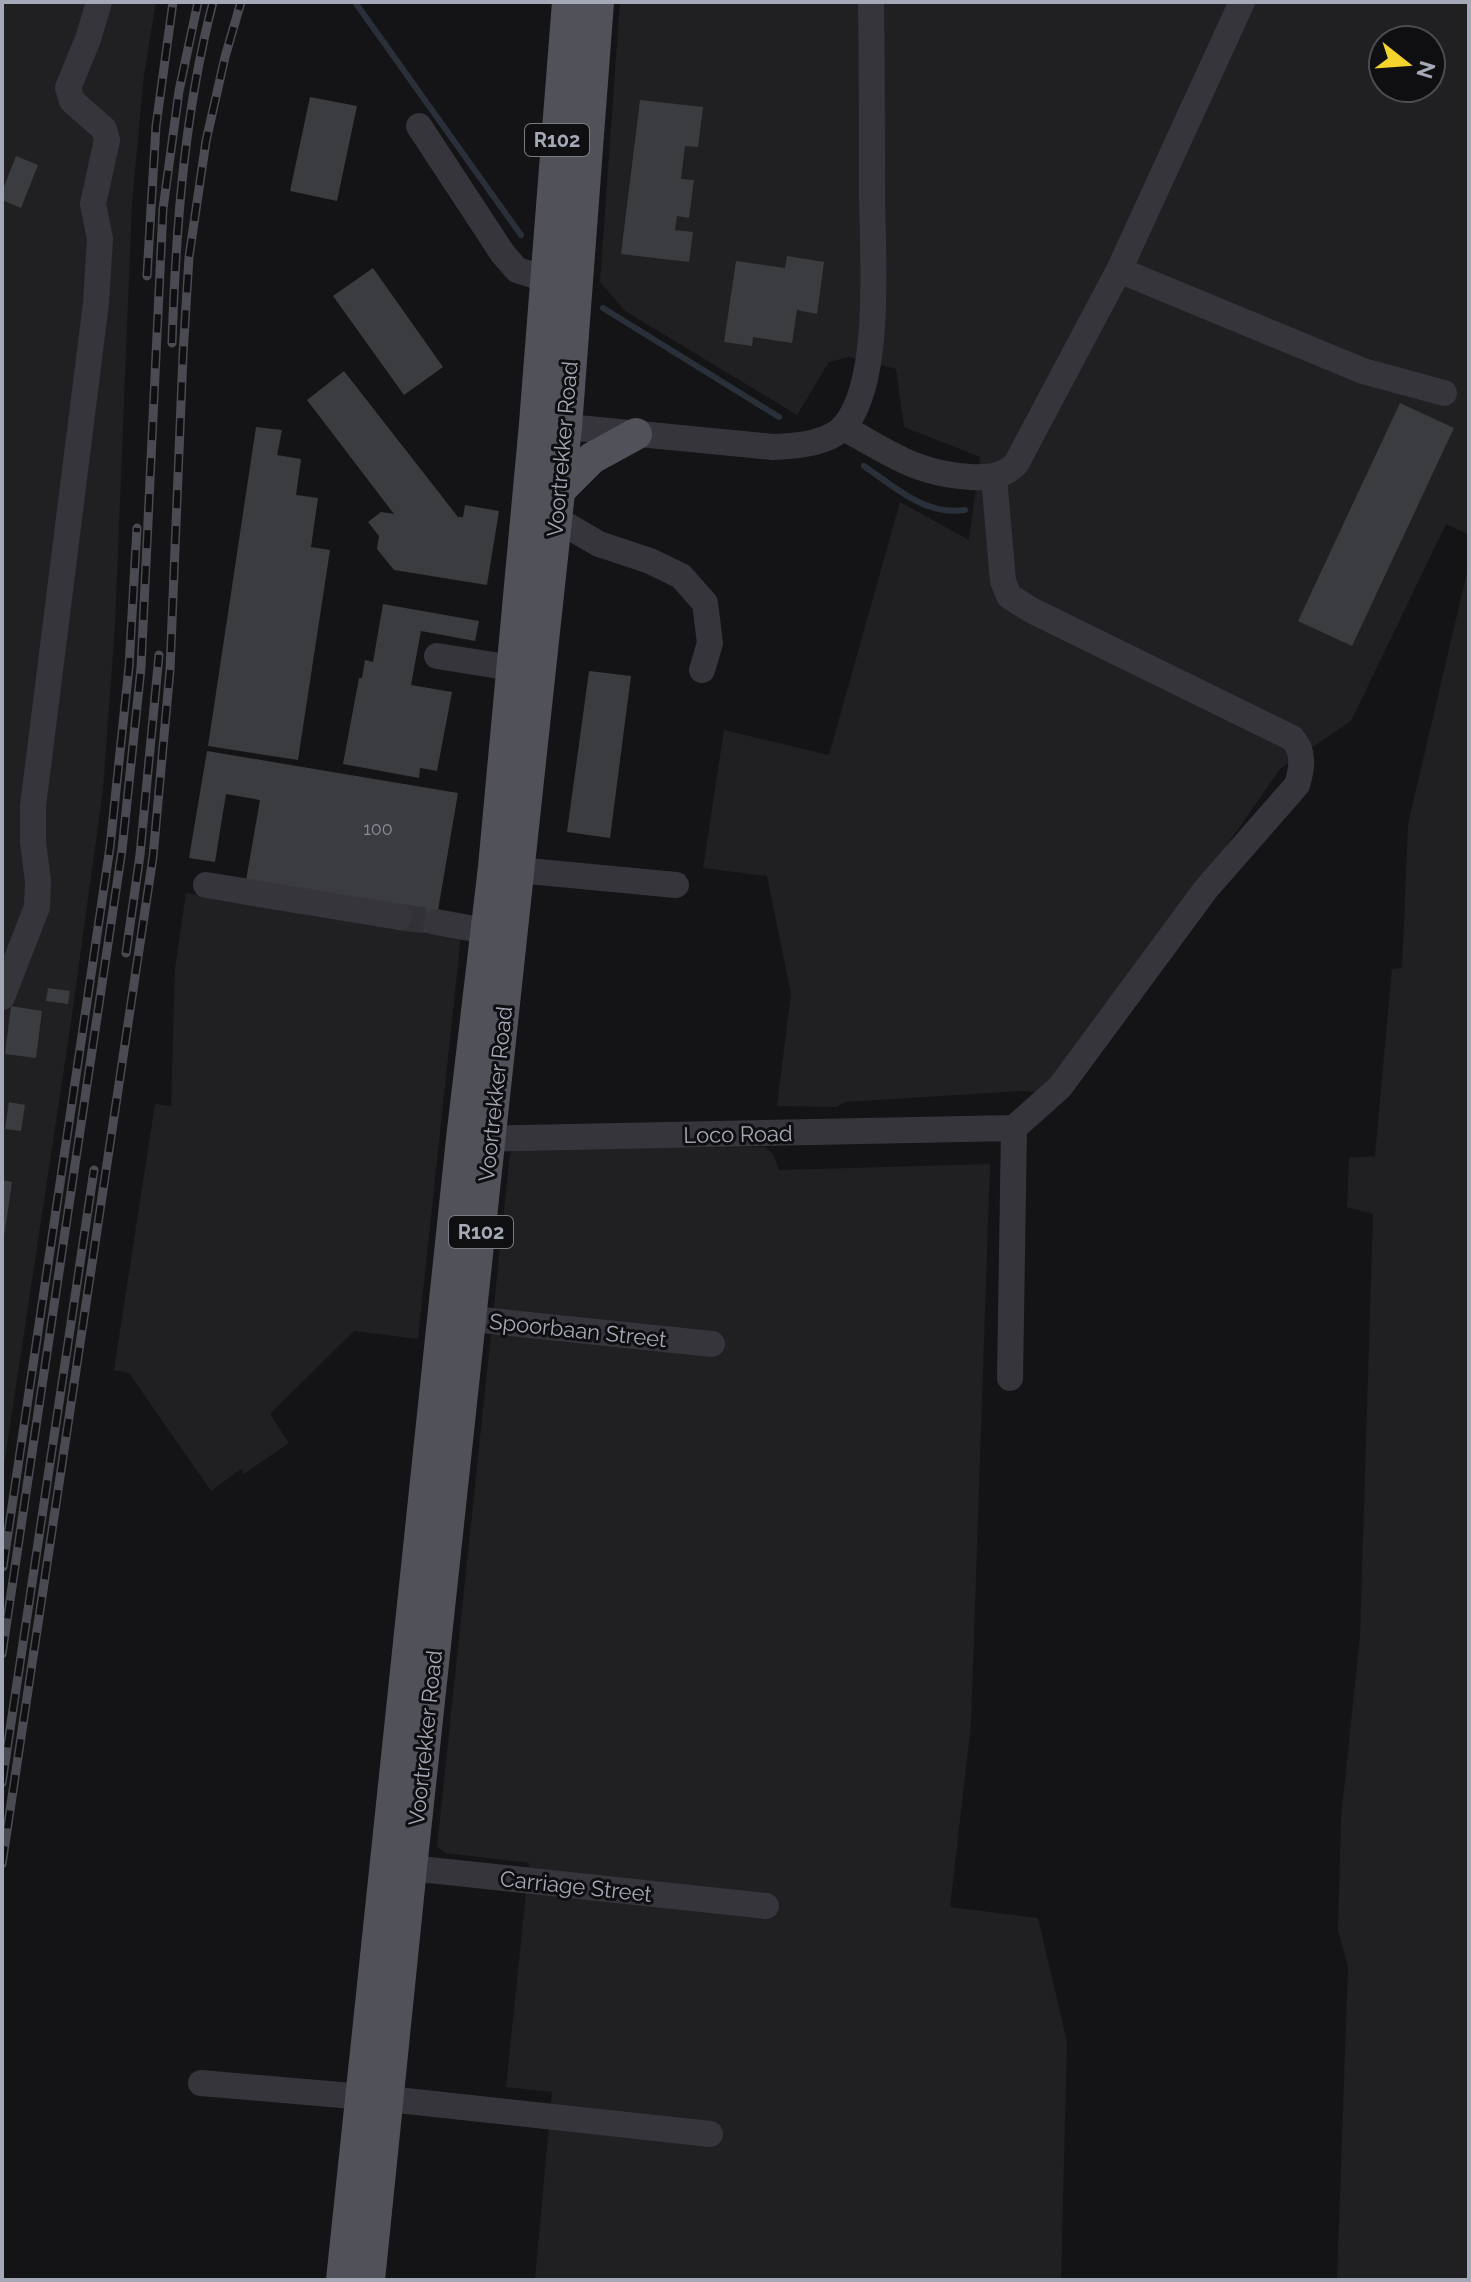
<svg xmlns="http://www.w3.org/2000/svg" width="1471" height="2282" font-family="Raleway,sans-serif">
	<rect width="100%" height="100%" fill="#141416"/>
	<path fill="#202023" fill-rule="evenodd" d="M2,2h154l-12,73 -12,128 -17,423 -12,164 -32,232 -69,457z
		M620,2h849v533l-23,-11 -95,197 -71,48 -187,268 -47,56 -22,-2 -178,11 -10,5 -59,-1 14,-112 -24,-118 -64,-8 21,-138 105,25 71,-253 69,38 11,-83 -76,-30 -8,-58 -47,-12 -20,5 -32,53 -172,-104 -25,-29zM1383,40h48v48h-48z
		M1469,564v1716h-132l11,-313 -10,-37 3,-112 19,-182 13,-422 -26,-7 2,-49 26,-2 17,-187 10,-1 6,-144z
		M186,893l275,43 -43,403 -64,-8 -84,83 19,29 -45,31 -3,-5 -30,22 -82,-118 -15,-3 41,-266 16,2 4,-137z
		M765,1147l8,7 6,16 211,-6 -19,560 -21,183 88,11 29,124 -6,238h-526l17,-188 -46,-5 23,-224 -83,-10 -9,-6 73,-694 4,-4z"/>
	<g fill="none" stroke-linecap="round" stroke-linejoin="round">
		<path stroke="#2a303a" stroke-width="6" d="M355,2l166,233
			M603,308l176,109
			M864,466c31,21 61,50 101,44"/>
	</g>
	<path fill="#3b3c40" d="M310,97l47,9 -20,95 -47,-10z
		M640,100l63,7 -5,40 -13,-1 -4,33 13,1 -5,38 -12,-2 -2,14 18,2 -4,30 -68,-8z
		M16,156l22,9 -17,43 -19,-8v-8z
		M787,256l37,6 -7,52 -20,-4 -5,33 -39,-6 -1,9 -28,-4 12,-81 49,7z
		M373,268l70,99 -39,28 -71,-99z
		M344,371l114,146h5l2,-12 34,6 -12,74 -93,-15 -17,-21 2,-13 -11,-14 13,-10 13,2 -87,-114z
		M1400,403l54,25 -102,218 -54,-25z
		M256,427l26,3 -5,25 24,4 -5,36 22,3 -7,49 19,3 -32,210 -90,-14z
		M383,604l96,17 -4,20 -54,-10 -10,54 41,7 -15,79 -17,-3 -1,10 -76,-14 16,-86h3l3,-18 8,2z
		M589,671l42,5 -21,162 -43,-6z
		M207,751l251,42 -24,141 -37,-6 -152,-42 15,-86 -34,-6 -11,68 -26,-4z
		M48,988l22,3 -2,13 -22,-3z
		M11,1006l31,5 -6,47 -31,-4z
		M9,1102l16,3 -4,26 -16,-2z
		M2,1180l10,2 -8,55h-2z"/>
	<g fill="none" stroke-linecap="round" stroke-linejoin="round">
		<path stroke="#313236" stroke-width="26" stroke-dasharray="26 13" stroke-linecap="butt" d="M399,917l37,5"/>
		<path stroke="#35353b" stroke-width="26" d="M419,126l84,128 14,16 29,9 19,1
			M1119,270l244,101 81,22
			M547,425l226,22c23,-1 58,-3 73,-23 37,-48 26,-173 26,-233 0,-63 0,-126 -1,-189
			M844,428c46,25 72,46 126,49 19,1 32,0 46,-13l103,-194 123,-268
			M994,477l9,104 6,15 22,14 261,128c13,14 10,30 5,47l-91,104 -146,198 -46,41 -4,250
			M556,519l43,25 51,17 31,15 24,27 5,40 -8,27
			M437,656l75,12
			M518,870l158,15
			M206,885l193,32
			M436,922l50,9
			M2,997l35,-90 1,-26 -5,-39v-36l63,-503 4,-64 -7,-35 14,-64 -3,-11 -32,-28 -4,-13 20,-49 11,-37
			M469,1139l545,-11
			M453,1317l259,27
			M392,1866l374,40
			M201,2083l187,16 322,35"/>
		<path stroke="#51515a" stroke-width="32" d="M559,491l33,-33 44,-24
			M342,2280l120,-1141 32,-272 41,-443 33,-422
			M369,2280l42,-412 155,-1441 32,-425"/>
		<defs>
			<path id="rail" d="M147,276l9,-150 17,-124
				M172,343c4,-115 12,-230 41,-341
				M126,953l14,-98 19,-200
				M3,1567l107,-720 19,-180 8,-139
				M2,1654l120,-804 19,-182 22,-459 16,-118 19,-89
				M2,1783l92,-613
				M2,1864l151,-1007 17,-187 13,-315 6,-98 17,-116 19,-84 16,-55"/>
		</defs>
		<use href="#rail" stroke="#4a4b52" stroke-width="9"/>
		<use href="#rail" stroke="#0f0f11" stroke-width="6" stroke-dasharray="18" stroke-linecap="butt"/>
	</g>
	<g text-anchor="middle" stroke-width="6" stroke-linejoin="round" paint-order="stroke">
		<g font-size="18" fill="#8a8d98">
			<text x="378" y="835">100</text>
		</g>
		<g fill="#0f0f11" stroke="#787a84" stroke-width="2">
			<rect x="525" y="124" width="64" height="32" rx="6"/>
			<rect x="449" y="1216" width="64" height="32" rx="6"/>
		</g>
		<g font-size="20" font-weight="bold" fill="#a5a8b6">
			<text x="557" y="147">R102</text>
			<text x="481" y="1239">R102</text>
		</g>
		<g font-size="22" fill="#a5a8b6" stroke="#0f0f11">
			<text transform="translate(562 449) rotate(-85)" y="8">Voortrekker Road</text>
			<text transform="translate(495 1094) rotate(-84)" y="8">Voortrekker Road</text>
			<text transform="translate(738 1134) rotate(-1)" y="8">Loco Road</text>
			<text transform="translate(578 1330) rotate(6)" y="8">Spoorbaan Street</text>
			<text transform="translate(425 1738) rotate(-84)" y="8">Voortrekker Road</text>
			<text transform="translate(576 1886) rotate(6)" y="8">Carriage Street</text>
		</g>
	</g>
	<rect width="1471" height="2282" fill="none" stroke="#a5a8b6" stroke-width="8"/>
	<g transform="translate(1407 64) rotate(107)"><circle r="38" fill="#0f0f11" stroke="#4b4c53" stroke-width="2"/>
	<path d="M0-6L14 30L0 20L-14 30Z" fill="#f5d32d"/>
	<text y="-12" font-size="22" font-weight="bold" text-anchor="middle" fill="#a5a8b6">N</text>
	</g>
</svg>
